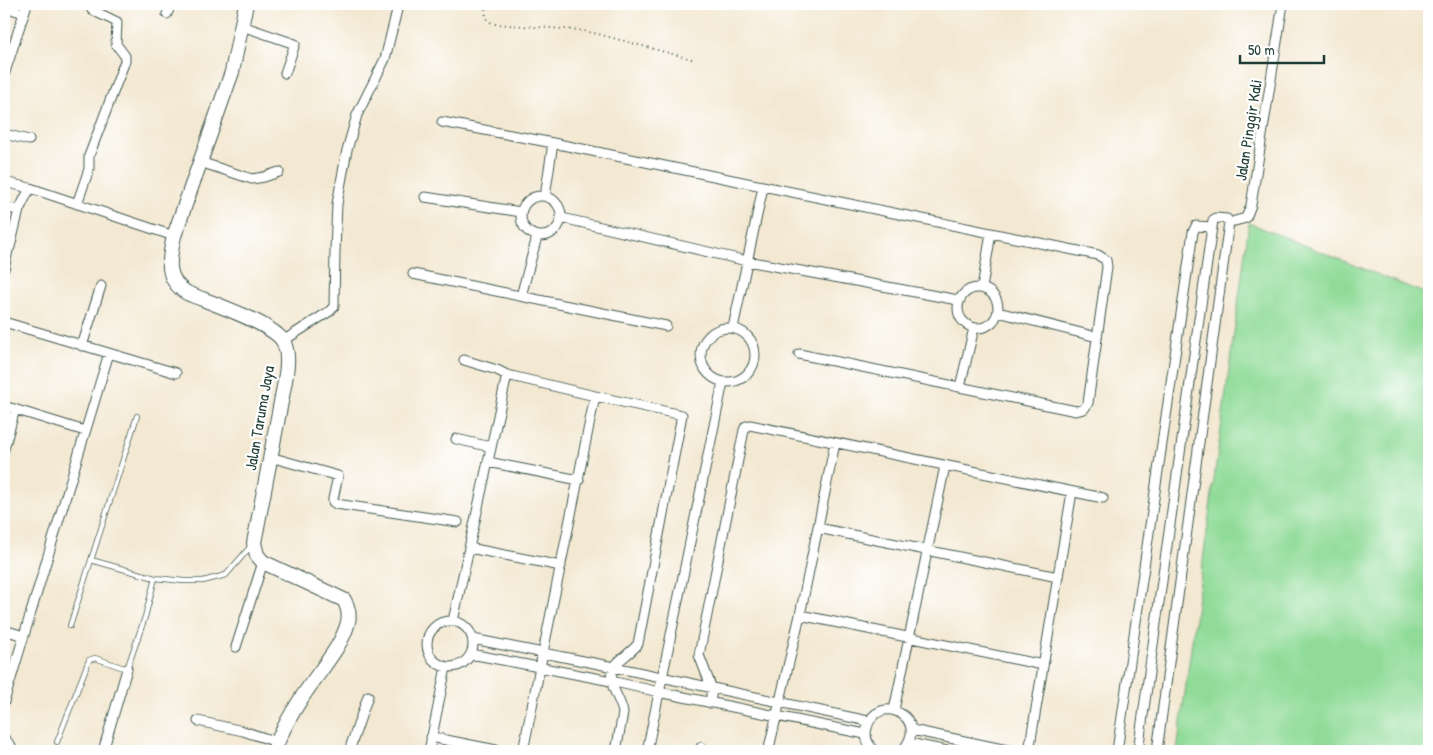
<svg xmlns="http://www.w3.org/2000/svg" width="1433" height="755" font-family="'Patrick Hand',sans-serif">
	<rect width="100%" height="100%" fill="#fff"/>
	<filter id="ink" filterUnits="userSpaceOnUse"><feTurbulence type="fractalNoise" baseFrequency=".02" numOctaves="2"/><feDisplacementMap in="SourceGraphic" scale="10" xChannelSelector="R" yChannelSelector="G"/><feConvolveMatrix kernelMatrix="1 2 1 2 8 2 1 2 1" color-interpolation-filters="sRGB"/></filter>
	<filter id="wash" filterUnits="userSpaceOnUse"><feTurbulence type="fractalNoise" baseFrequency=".0096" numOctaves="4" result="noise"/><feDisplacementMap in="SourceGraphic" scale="20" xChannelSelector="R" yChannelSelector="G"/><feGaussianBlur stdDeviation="1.12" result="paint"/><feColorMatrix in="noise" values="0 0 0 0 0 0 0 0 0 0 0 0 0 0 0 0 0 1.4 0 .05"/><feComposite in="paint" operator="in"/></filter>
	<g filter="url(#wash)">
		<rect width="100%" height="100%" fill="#f3e8d1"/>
		<path fill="#90db98" stroke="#588c66" d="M1249,223l180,72v456h-252z"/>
	</g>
	<g filter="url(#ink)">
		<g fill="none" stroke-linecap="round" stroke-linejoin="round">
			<defs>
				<path id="service" d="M91,560l64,18 29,3h19l23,-6 25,-29
					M70,626l67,-210
					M57,742l32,-82 6,-2 32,11 18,-52 10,-39"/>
				<path id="minor" d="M4,7l20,6
					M167,14l4,-10
					M242,26l53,18 -10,29
					M4,75l23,-71
					M442,122l111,21 545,112 8,5 1,7 -19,136 -4,6 -8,2 -277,-57
					M4,134l25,6
					M200,162l52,17 12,-2 15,-5
					M4,182l26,6
					M545,196l8,-53
					M521 216a20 20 0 1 1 40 0a20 20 0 1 1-40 0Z
					M425,197l96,15
					M77,204l12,-35v-13l36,-95v-5l-9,-12 1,-22 -25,-12 -3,-6
					M4,207l15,3
					M562,218l185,43 211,39
					M1235,221l11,-3 5,-13 32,-201
					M4,251l4,-1 2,-3 9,-37 11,-22 144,48
					M4,269l4,-19
					M413,274l253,52
					M958 308a20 20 0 1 1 40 0a20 20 0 1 1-40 0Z
					M982,288l9,-55
					M521,296l16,-59
					M998,312l99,25
					M4,322l172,51
					M733,328l30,-141
					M701 355a27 27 0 1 1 54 0a27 27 0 1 1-54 0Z
					M283,341l47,-30 4,-5 1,-55 2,-47 10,-54 10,-35 28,-56 12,-49 -1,-4 -8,-2
					M82,346l19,-60
					M464,360l33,10 10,5 88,21 87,19 -44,229c-7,9 -19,15 -24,23 -9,16 7,31 9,46l-7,38
					M960,387l14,-59
					M4,406l81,25
					M456,439l35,8
					M4,449l11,-40
					M270,457l68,19 -5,23v3l3,2 122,18
					M488,462l91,18
					M818,528l240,49
					M469,548l92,18
					M800,615l243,50
					M453,621l54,-246
					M427 644a23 23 0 1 1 46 0a23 23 0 1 1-46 0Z
					M4,630l20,6
					M473,639l141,28 254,54
					M236,647l27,-85
					M471,654l140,27 48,11 206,42
					M4,702l105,-349
					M710,703l2,-14 -13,-34 45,-225 2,-4 4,-1 353,73
					M894,710l51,-244
					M198,721l45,10 34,11
					M912,730l100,21
					M431,737l70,14
					M4,738l7,8 1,5
					M909,743l38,8
					M769,748l31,-133 35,-172
					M103,751l24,-82
					M349,751l19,-55
					M429,751l17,-84
					M523,751l72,-355
					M647,751l76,-369
					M700,751l1,-4
					M875,751c-7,-6 -11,-13 -8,-23 9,-37 66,-11 35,23
					M1029,751l43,-259
					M1117,751l76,-519 3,-6 16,1
					M1138,751l74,-524 1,-7 3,-2 11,1 2,3 -72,529"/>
				<path id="primary" d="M246,4l-14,68 -58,164c-5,23 -10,43 13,57 21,9 89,31 97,50 5,12 3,25 1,38l-31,162 3,12 6,7 81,38c4,7 6,13 4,22 -5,22 -26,46 -39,65 -14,20 -27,42 -35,64"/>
			</defs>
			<use href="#service" stroke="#3f574c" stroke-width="6"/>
			<use href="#minor" stroke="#3f574c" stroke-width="11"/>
			<use href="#primary" stroke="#3f574c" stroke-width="16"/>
			<path stroke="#3f574c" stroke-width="2" stroke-dasharray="1 4" stroke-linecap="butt" d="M485,4l1,14 4,4 5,2 83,6 20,4 97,26"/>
			<use href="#service" stroke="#fff" stroke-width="4.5"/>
			<use href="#minor" stroke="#fff" stroke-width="9"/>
			<use href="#primary" stroke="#fff" stroke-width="14"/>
		</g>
	</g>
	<g text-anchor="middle" stroke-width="4.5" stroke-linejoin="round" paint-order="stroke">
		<g font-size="16" fill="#1f3d34" stroke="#fff">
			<text transform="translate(1248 130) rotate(-81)" y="6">Jalan Pinggir Kali</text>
			<text transform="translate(259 418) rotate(-80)" y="6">Jalan Taruma Jaya</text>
		</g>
	</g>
	<rect width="1433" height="755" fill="none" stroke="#fff" stroke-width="20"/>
	<path d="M1240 55v8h84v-8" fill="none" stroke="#1f3d34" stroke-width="2.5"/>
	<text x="1248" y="55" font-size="15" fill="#1f3d34" stroke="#ffffff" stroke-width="4" paint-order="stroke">50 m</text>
</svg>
